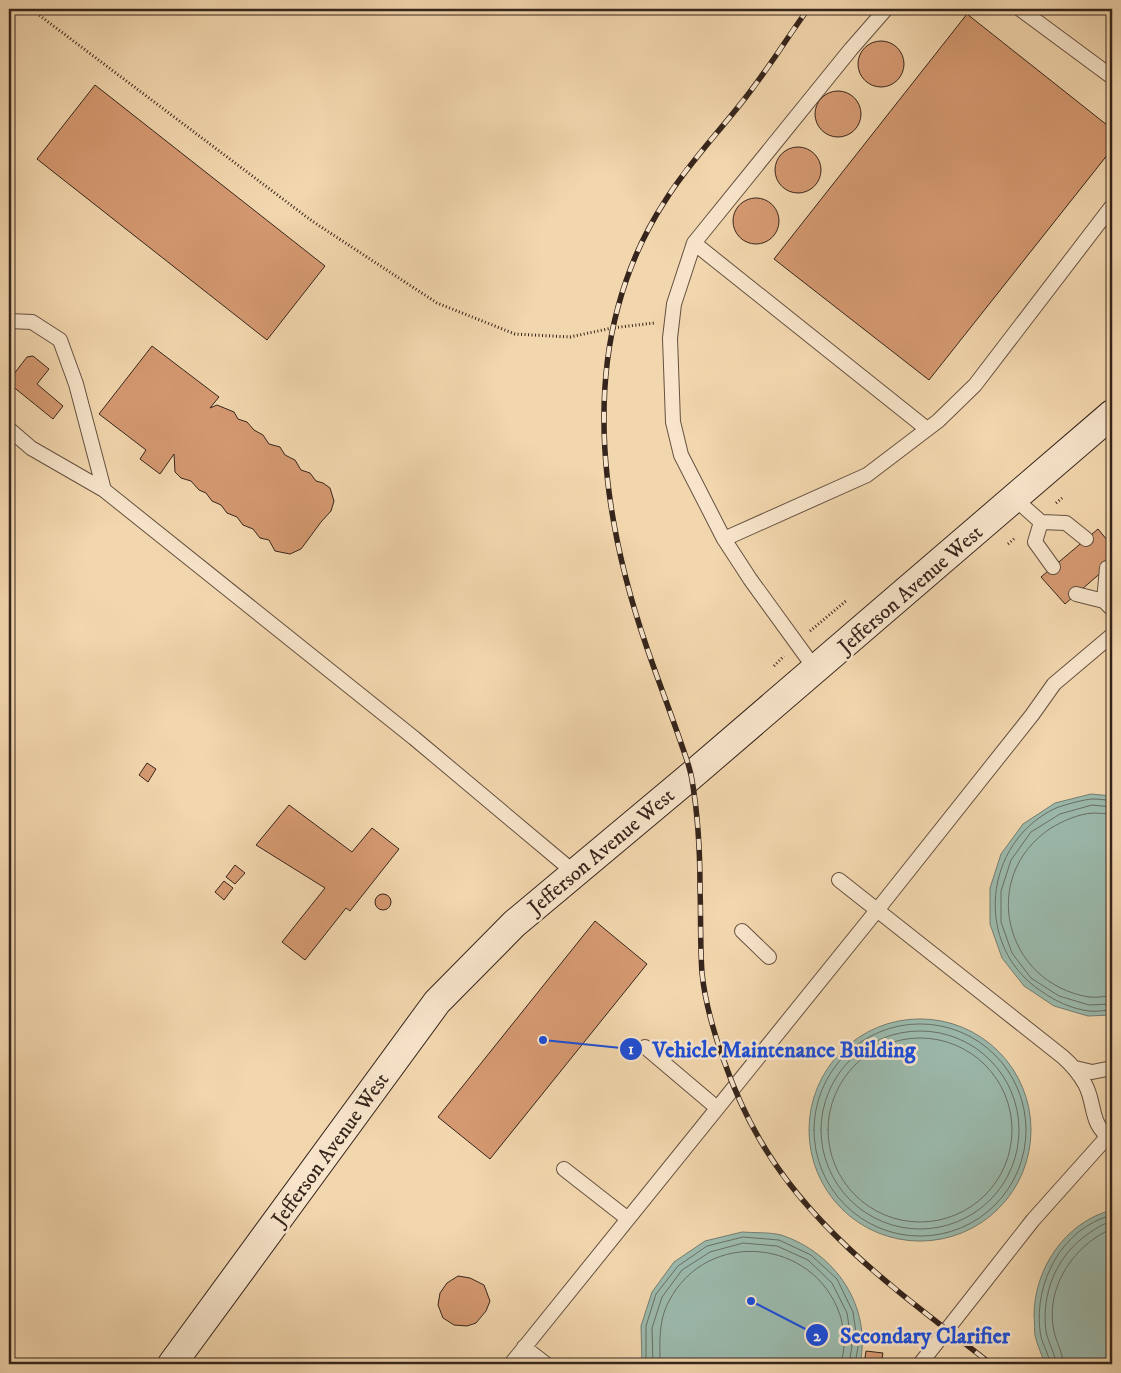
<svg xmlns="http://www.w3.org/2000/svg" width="1121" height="1373" font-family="'IM FELL DW Pica',serif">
	<rect width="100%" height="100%" fill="#f2d6ad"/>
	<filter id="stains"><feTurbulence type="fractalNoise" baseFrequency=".004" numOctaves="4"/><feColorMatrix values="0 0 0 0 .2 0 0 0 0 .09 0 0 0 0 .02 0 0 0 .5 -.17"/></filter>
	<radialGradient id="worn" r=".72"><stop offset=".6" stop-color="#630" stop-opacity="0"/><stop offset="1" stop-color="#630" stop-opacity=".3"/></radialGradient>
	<path fill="#9bb9ac" stroke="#737e72" d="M1091,794l21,2v219l-24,1 -34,-10 -30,-20 -22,-28 -12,-34v-36l11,-34 22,-30 32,-21z
		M809 1130a111 111 0 1 1 222 0a111 111 0 1 1-222 0Z
		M1112,1210v154h-67c-3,-9 -8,-19 -10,-29 -1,-6 0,-13 -1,-19 0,-47 31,-94 78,-106z
		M742,1232c12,1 27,0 39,3 55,18 91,72 79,129h-218l-1,-38 11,-34 22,-30 31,-21z"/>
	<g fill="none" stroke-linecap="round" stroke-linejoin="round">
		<path stroke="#686f64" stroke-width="1" d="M1112,801c-6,-1 -12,-2 -19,-2 -8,0 -29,6 -37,9 -73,34 -83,138 -15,183 14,10 31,18 48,20 8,1 16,-1 23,-1
			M1112,807l-20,-2 -32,9 -29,18 -20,28 -10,31v31l11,31 19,25 28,18 30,9 23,-1
			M1112,814c-6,0 -13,-1 -19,-1 -15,1 -30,8 -42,15 -73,48 -47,155 38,169 8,1 16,-1 23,-1
			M814 1130a106 106 0 1 1 212 0a106 106 0 1 1-212 0Z
			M821 1130a99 99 0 1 1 198 0a99 99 0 1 1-198 0Z
			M828 1130a92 92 0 1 1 184 0a92 92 0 1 1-184 0Z
			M646,1364v-38l10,-32 22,-28 29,-20 36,-9 36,3 32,15 26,24 16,33 5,35 -3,17
			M653,1364l-1,-36 10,-31 20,-27 28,-18 33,-9 34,3 31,14 24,23 15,30 5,33 -3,18
			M660,1364c0,-21 -2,-43 9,-63 38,-73 145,-63 171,14 3,9 4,22 4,30 0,7 -2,13 -3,19
			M1050,1364c-1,-11 -9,-21 -10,-33 -6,-49 22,-103 72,-116
			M1056,1364c-1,-11 -8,-22 -10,-33 -5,-38 11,-76 42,-97 8,-6 15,-10 24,-13
			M1063,1364c0,-12 -7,-22 -9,-33 -8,-37 12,-73 41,-93 6,-4 11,-7 17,-9"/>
	</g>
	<path fill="#d59971" stroke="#36251c" d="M967,14l145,115v20l-183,231 -155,-121z
		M858 64a23 23 0 1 1 46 0a23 23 0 1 1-46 0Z
		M95,85l230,181 -58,74 -230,-181z
		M815 114a23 23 0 1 1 46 0a23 23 0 1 1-46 0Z
		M775 170a23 23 0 1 1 46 0a23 23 0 1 1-46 0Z
		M733 221a23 23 0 1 1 46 0a23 23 0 1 1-46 0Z
		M152,346l67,51 -9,11 7,-3 17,7 4,7 9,3 7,8 9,5 6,9 11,3 5,8 10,5 6,10 9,3 6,8 7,2 7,5 4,13 -3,10 -10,11 -20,27 -11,5 -15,-3 -6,-11 -9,-2 -7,-9 -10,-4 -6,-8 -10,-4 -6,-8 -9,-4 -6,-8 -7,-3 -8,-9 -10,-3 -6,-6 -1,-18 -14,20 -20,-15 6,-9 -47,-36z
		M33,356l16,13 -12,15 26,22 -10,13 -42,-34 -1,-6 17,-22z
		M1098,529l14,17v17l-47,41 -24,-27z
		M147,763l9,6 -8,13 -9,-7z
		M289,805l63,47 20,-24 27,21 -49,62 -4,-3 -41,52 -23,-18 43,-54 -69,-43z
		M235,865l10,8 -10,11 -9,-7z
		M224,881l9,7 -9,12 -9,-8z
		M375 902a8 8 0 1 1 16 0a8 8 0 1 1-16 0Z
		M595,921l52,43 -157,195 -52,-42z
		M458,1276l12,2 14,7 6,16 -4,10 -10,12 -9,3 -13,-1 -11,-7 -5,-13 2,-12 7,-10z
		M866,1351l17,2 -2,11h-17z"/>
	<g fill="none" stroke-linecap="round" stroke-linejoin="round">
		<defs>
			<path id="service" d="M1020,9l92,68
				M694,243l233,186
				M9,321l23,1 28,18 16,44 28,106
				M9,429l22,19 73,42 310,248 161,135
				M1015,499l26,23 25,1 20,16
				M1041,522l-6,20 18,25
				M724,539l143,-64 71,-54 37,-36 137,-179
				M1076,594l28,7 8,8
				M1104,601l3,-33
				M816,670l-66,-91 -26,-40 -43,-84 -8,-33 -3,-84 4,-34 20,-61 157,-194 35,-40
				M839,880l224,177c9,8 16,16 22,27 11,20 4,41 27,55
				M742,931l27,26
				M645,1047l72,61
				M1075,1068l17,4 20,-4
				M564,1169l64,50
				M524,1347l22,17
				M511,1364l367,-455 154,-194 22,-31 58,-49
				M920,1364l113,-144 75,-84"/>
			<path id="secondary" d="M172,1364l265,-362 77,-78 178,-149 420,-361"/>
		</defs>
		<use href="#service" stroke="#655140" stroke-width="16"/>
		<use href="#secondary" stroke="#36251c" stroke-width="30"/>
		<path stroke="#36251c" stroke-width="3" stroke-dasharray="1 2.5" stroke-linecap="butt" d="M31,9l281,212 125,82 78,31 55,3 42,-9 42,-5
			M1056,503l6,-5
			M1008,544l7,-6
			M810,631l37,-31
			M774,666l10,-10"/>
		<use href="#service" stroke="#f7e4ca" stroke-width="14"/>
		<use href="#secondary" stroke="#f7e4ca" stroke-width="28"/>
		<defs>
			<path id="rail" d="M808,9c-21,29 -40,60 -62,88 -27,35 -58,67 -81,104 -21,32 -37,69 -47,106 -30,110 -8,234 29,341 11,32 23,63 34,95 4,12 9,24 11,37 6,35 8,71 8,108 1,28 0,56 2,85 5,50 32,123 58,167 55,95 146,157 231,224"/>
		</defs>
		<use href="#rail" stroke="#36251c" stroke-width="5.5"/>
		<use href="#rail" stroke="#f7e4ca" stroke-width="4" stroke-dasharray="11" stroke-linecap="butt"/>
	</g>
	<g text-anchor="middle" stroke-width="5" stroke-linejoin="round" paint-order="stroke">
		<g font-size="21" fill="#36251c" stroke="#f7e4ca">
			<text transform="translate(910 589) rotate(-41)" y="7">Jefferson Avenue West</text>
			<text transform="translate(601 851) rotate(-40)" y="7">Jefferson Avenue West</text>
			<text transform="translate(330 1149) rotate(-54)" y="7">Jefferson Avenue West</text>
		</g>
	</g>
	<path fill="none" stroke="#1d4ed8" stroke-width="2" d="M543 1040L631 1049M751 1301L817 1335"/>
	<g fill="#1d4ed8" stroke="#f7e4ca" stroke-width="2">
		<circle cx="543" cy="1040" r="5"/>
		<circle cx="751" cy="1301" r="5"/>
		<circle cx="631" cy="1049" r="12"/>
		<circle cx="817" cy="1335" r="12"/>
	</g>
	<g font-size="15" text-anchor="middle" font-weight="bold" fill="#fff">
		<text x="631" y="1054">1</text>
		<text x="817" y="1341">2</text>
	</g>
	<g font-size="22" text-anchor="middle" font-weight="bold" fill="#1d4ed8" stroke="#f7e4ca" stroke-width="5" stroke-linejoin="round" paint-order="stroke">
		<text x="784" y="1057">Vehicle Maintenance Building</text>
		<text x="925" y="1343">Secondary Clarifier</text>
	</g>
	<rect width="1121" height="1373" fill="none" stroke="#f2d6ad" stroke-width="30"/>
	<rect x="10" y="10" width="1101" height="1353" fill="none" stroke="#36251c" stroke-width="2.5"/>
	<rect x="15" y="15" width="1091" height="1343" fill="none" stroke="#36251c"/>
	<rect width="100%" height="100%" filter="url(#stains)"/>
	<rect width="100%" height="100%" fill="url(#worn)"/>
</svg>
